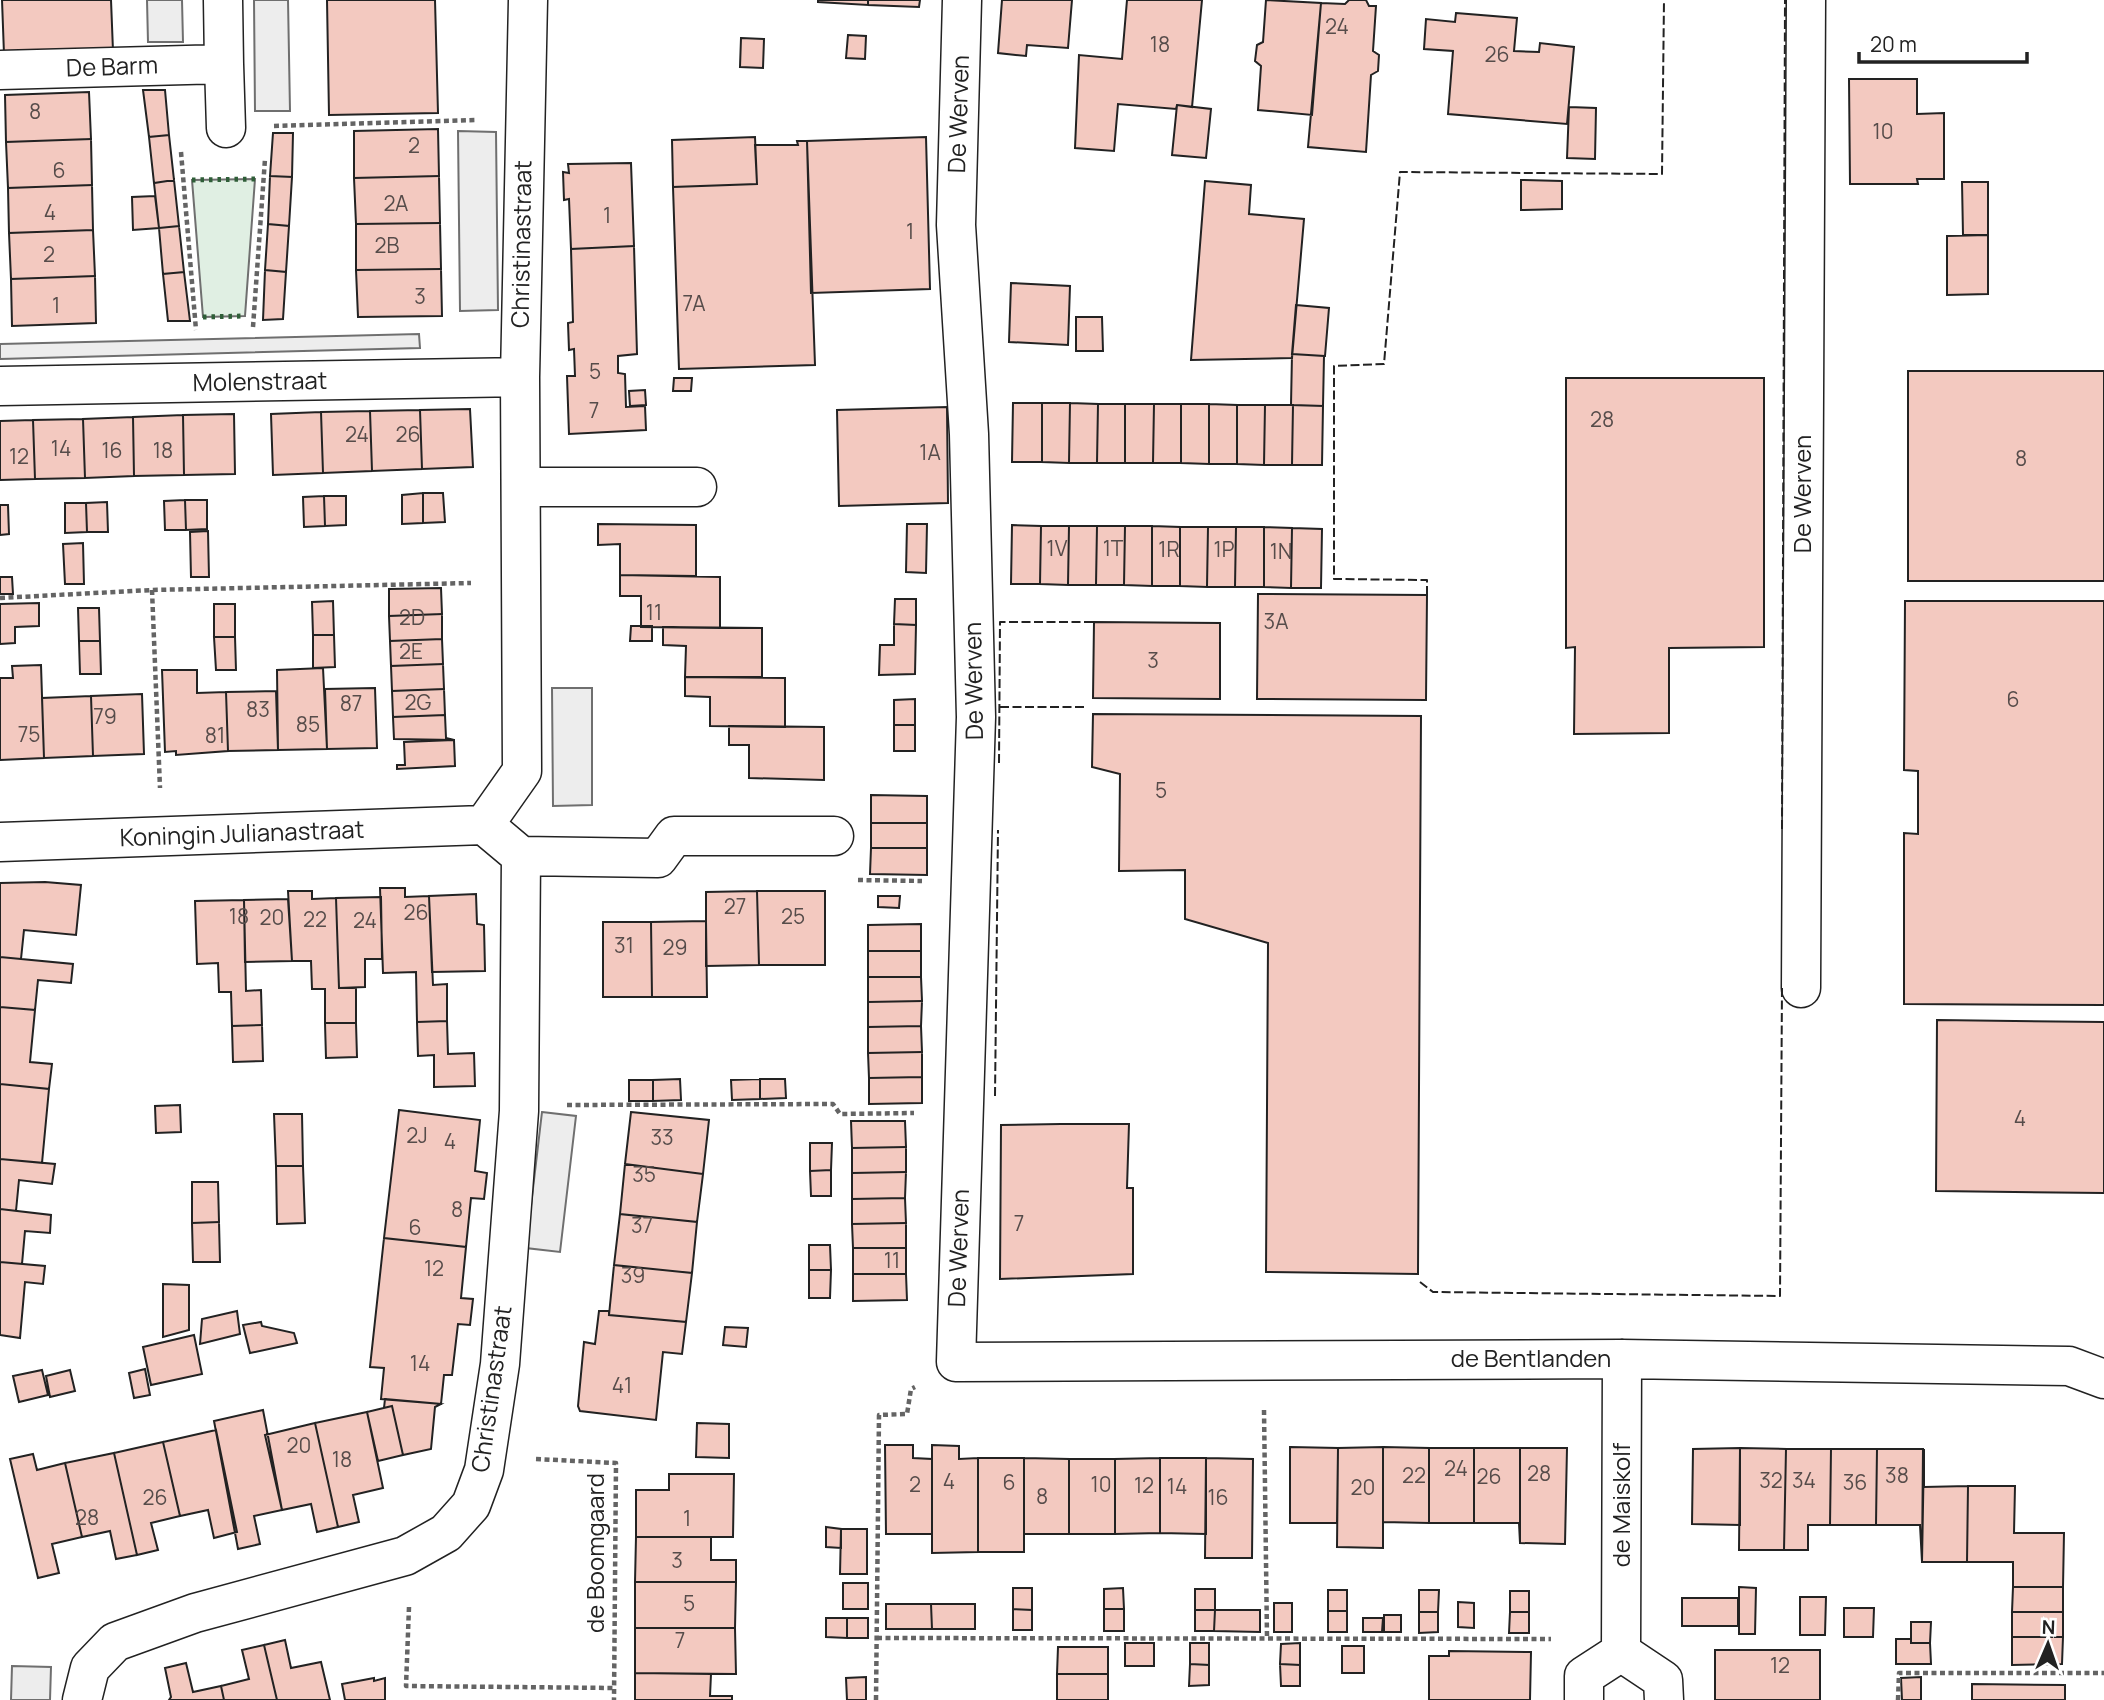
<svg xmlns="http://www.w3.org/2000/svg" width="2104" height="1700" font-family="Manrope,sans-serif">
	<rect width="100%" height="100%" fill="#fff"/>
	<path fill="#e0efe3" stroke="#6f6f6f" stroke-width="2" d="M255,179l-10,137 -42,1 -11,-137z"/>
	<path fill="#ededed" stroke="#6f6f6f" stroke-width="2" d="M147,0h35l1,42h-35z
		M254,0h34l2,111h-35z
		M458,131l38,1 2,178 -38,1z
		M419,334l1,14 -420,11v-15z
		M552,688h40v117l-39,1z
		M542,1112l34,4 -16,136 -34,-4z
		M12,1666l39,1 -1,33h-39z"/>
	<path fill="#f3c9c0" stroke="#222" stroke-width="2" d="M2,0h109l2,51 -109,3z
		M327,0h108l3,113 -109,2z
		M818,0h50v5l-50,-3z
		M868,0h52l-1,7 -51,-2z
		M1002,0h70l-4,48 -41,-3 -1,11 -28,-3z
		M1127,0h75l-10,107 -15,-2 -1,4 -58,-5 -4,47 -39,-3 4,-93 43,4z
		M1266,0l55,3 -9,112 -54,-5 3,-44 -6,-5 2,-16 6,-3z
		M1349,0h17l3,6h7l-3,45 6,4 -1,16 -7,4 -5,77 -58,-5 13,-144 24,1z
		M1456,13l61,5 -3,33 25,1 1,-9 34,4 -7,77 -119,-10 5,-63 -29,-2 2,-30 29,3z
		M848,35l18,1 -1,23 -19,-1z
		M741,38l23,1 -1,29 -23,-1z
		M1849,79h68v35l27,-1v66h-27l1,5h-68z
		M143,90h22l4,45 -20,2z
		M89,92l2,47 -85,3 -1,-47z
		M1177,105l34,4 -5,49 -34,-3z
		M1569,107l27,1 -1,51 -28,-1z
		M438,129l1,47 -85,2v-47z
		M273,133h20l-1,44 -22,-1z
		M169,135l5,45 -20,3 -5,-46z
		M755,137l2,47 -84,3 -1,-47z
		M926,137l4,152 -119,4 -4,-152z
		M91,139l1,46 -84,3 -2,-46z
		M797,141h10l8,224 -136,4 -6,-182 84,-3 -2,-39h43z
		M631,163l3,83 -63,3 -2,-50 -5,1 -1,-28 6,1 -1,-9z
		M270,176l22,1 -3,49 -21,-2z
		M439,176l1,47 -84,1 -2,-46z
		M174,180l5,46 -20,2 -5,-45z
		M1521,180l41,1v28l-41,1z
		M1205,181l46,4 -2,29 55,5 -12,139 -101,2z
		M1962,182h26v53h-25z
		M92,185l1,45 -84,3 -1,-45z
		M155,196l4,32 -26,2 -1,-33z
		M440,223l1,46 -85,1v-46z
		M268,224l21,2 -3,46 -21,-2z
		M179,226l5,46 -21,2 -4,-46z
		M93,230l2,46 -84,3 -2,-46z
		M1988,235v59l-41,1v-59z
		M634,246l3,108 -19,2v17l7,1 1,33 19,-1 1,24 -77,4 -2,-58h8l-1,-27 -5,1 -1,-27 5,-1 -2,-73z
		M441,269l1,47 -84,1 -2,-47z
		M265,270l21,2 -3,47 -20,1z
		M184,272l6,49h-22l-5,-47z
		M95,276l1,47 -84,3 -1,-47z
		M1011,283l59,3 -2,59 -59,-3z
		M1296,305l33,3 -4,48 -33,-2z
		M1076,317h26l1,34h-27z
		M1292,354l32,2 -1,50 -32,-1z
		M1908,371h196v210h-196z
		M674,378h18l-1,13h-18z
		M1566,378h198v269l-95,1v85l-95,1 1,-87 -9,1z
		M645,390l1,15 -16,1 -1,-15z
		M1013,403h29v59h-30z
		M1042,403h28l-1,60 -27,-1z
		M1070,403l28,1 -1,59h-28z
		M1098,404h27v59h-28z
		M1125,404h29l-1,59h-28z
		M1154,404h27v59h-28z
		M1181,404h28v60l-28,-1z
		M1209,404l28,1v59h-28z
		M1237,405h28l-1,60 -27,-1z
		M1265,405h28l-1,60h-28z
		M1293,405l30,1 -1,59h-30z
		M947,407l1,96 -109,3 -2,-96z
		M470,409l3,58 -51,2 -2,-59z
		M420,410l2,59 -50,2 -2,-60z
		M370,411l2,60 -49,2 -2,-61z
		M321,412l2,61 -50,2 -2,-61z
		M234,414l1,60 -51,1 -1,-60z
		M183,415l1,60 -50,1 -1,-59z
		M133,417l1,59 -49,2 -2,-59z
		M83,419l2,59 -50,1 -2,-59z
		M33,420l2,59 -35,1v-59z
		M423,493v30l-21,1v-29z
		M423,493h20l2,29 -22,1z
		M324,496l1,30 -21,1 -1,-30z
		M324,496h22v29l-21,1z
		M185,500l1,30h-21l-1,-29z
		M185,500h22v29l-21,1z
		M107,502l1,30h-21l-1,-29z
		M65,503h21l1,29 -22,1z
		M0,505h8l1,29 -9,1z
		M598,524l98,1v51l-76,-1v-31l-22,1z
		M907,524h20l-1,49 -20,-1z
		M1012,525l29,1 -1,58h-29z
		M1041,526h28l-1,59 -28,-1z
		M1069,526h28l-1,59h-28z
		M1097,526h28l-1,59h-28z
		M1125,526h27v60l-28,-1z
		M1152,526l28,1v59h-28z
		M1180,527h28l-1,60 -27,-1z
		M1208,527h28l-1,60h-28z
		M1236,527h28v60h-29z
		M1264,527l28,1 -1,60 -27,-1z
		M1292,528l30,1 -1,59h-30z
		M208,531l1,46h-18l-1,-45z
		M83,543l1,41h-19l-2,-40z
		M620,575l100,2v51l-79,-1v-31h-21z
		M0,577h12l1,17h-13z
		M441,588l1,26 -53,2v-27z
		M1258,594l169,1 -1,105 -169,-1z
		M895,599h21v26l-22,-1z
		M333,601l1,34h-21l-1,-33z
		M1905,601h199v404l-200,-1v-171l14,1v-63l-14,-1z
		M39,603v23l-24,1v16l-15,1v-40z
		M214,604h21v33h-21z
		M78,608h21l1,33h-21z
		M442,614v25l-52,2 -1,-25z
		M1094,622l126,1v76l-127,-1z
		M894,624l22,1 -1,49 -36,1 1,-30h14z
		M631,626h21v15h-22z
		M663,627l99,1v49h-77l1,-31 -23,-1z
		M313,635h21l1,32 -22,1z
		M214,637h21l1,33h-20z
		M442,639l1,25 -52,2 -1,-25z
		M79,641h21l1,33h-21z
		M443,664l1,25 -52,2 -1,-25z
		M41,665l3,93 -44,2v-82h13l-1,-12z
		M323,668l4,81 -49,1 -1,-80z
		M162,670h35v23l29,-1 2,59 -52,4v-4l-11,1z
		M685,677l100,1v49l-75,-1v-29l-25,-1z
		M375,688l2,60 -50,1 -2,-60z
		M444,689l1,26 -52,2 -1,-26z
		M276,691l2,59 -50,1 -2,-59z
		M142,694l2,60 -51,2 -2,-60z
		M91,696l2,60 -49,2 -2,-60z
		M915,699v26h-21v-25z
		M1093,714l328,2 -3,558 -152,-2 2,-329 -83,-24v-49l-66,1 1,-97 -28,-7z
		M445,715l1,23 8,2 -60,-1 -1,-22z
		M894,725h21v26h-21z
		M729,726l95,1v53l-75,-2v-33h-20z
		M454,740l1,26 -58,3v-4h8l-1,-23z
		M871,795l56,1v27h-56z
		M871,823h56v25h-56z
		M871,848h56v27l-57,-1z
		M45,882l36,3 -5,50 -52,-5 -3,29 -21,-2v-74z
		M380,888h25v9l24,-1 4,89 14,-1v37l-30,1 -1,-50 -33,1z
		M288,891h24v8l24,-1 3,90h17v35h-31v-34h-13l-1,-28h-19z
		M757,891h68v74h-66z
		M757,891l2,74 -53,1v-74z
		M476,894l1,30 7,1 1,46 -53,1 -3,-76z
		M878,896h22l-1,12 -21,-1z
		M381,897l1,62h-17v28l-26,1 -3,-90z
		M288,899l4,62 -47,1 -1,-62z
		M244,900l2,91 15,-1 1,35 -30,1 -1,-34h-12l-1,-29 -21,1 -2,-63z
		M706,921l1,76h-55l-1,-75z
		M603,922h48l1,75h-49z
		M921,924v27h-53v-26z
		M868,951h53v26h-53z
		M0,957l73,7 -2,19 -33,-3 -3,30 -35,-3z
		M868,977h53l1,24 -54,1z
		M922,1001l-1,25 -53,1v-25z
		M0,1007l35,3 -5,52 22,2 -3,25 -49,-5z
		M1937,1020l167,2v171l-168,-2z
		M447,1021l1,33 26,-1 1,33 -41,1v-32l-16,1 -1,-34z
		M325,1023h31l1,34 -31,1z
		M262,1025l1,36 -30,1 -1,-36z
		M921,1026l1,26 -54,1v-26z
		M922,1052v25l-53,1 -1,-25z
		M922,1077v26l-53,1v-26z
		M680,1079l1,21 -28,1v-21z
		M760,1079h25l1,19 -26,1z
		M760,1079v20l-28,1 -1,-20z
		M629,1080h24v21h-24z
		M0,1084l49,5 -7,74 -42,-4z
		M180,1105l1,27 -25,1 -1,-27z
		M399,1110l81,10 -5,51 12,2 -3,26 -13,-1 -5,49 -82,-9z
		M631,1112l78,8 -6,54 -78,-10z
		M274,1114h28l1,52h-27z
		M851,1121h54l1,26 -54,1z
		M1061,1124h68l-2,64h6v86l-133,5 1,-154z
		M810,1143h22l-1,27 -21,1z
		M906,1147v25l-54,1v-25z
		M0,1159l55,5 -3,20 -33,-4 -3,31 -16,-2z
		M625,1164l78,10 -6,48 -77,-8z
		M276,1166h27l2,57 -28,1z
		M831,1170v26h-20l-1,-25z
		M906,1172l-1,26 -53,1v-26z
		M192,1182h26l1,40 -27,1z
		M905,1198l1,25 -54,1v-25z
		M0,1209l51,6 -1,18 -25,-2 -3,33 -22,-2z
		M620,1214l77,8 -5,51 -78,-8z
		M219,1222l1,40h-27l-1,-39z
		M906,1223v25h-53l-1,-24z
		M384,1238l82,9 -5,51 12,1 -3,26 -12,-1 -6,51h-8l-3,29 -60,-5 3,-31 -14,-1z
		M809,1245h21l1,25h-22z
		M853,1248h53v26h-53z
		M0,1262l45,4 -2,18 -18,-2 -5,56 -20,-3z
		M614,1265l78,8 -6,49 -77,-7z
		M809,1270h22l-1,28h-21z
		M853,1274h53l1,26 -54,1z
		M163,1284l26,1v45l-26,7z
		M237,1311l3,23 -40,10 2,-25z
		M599,1311h10v4l77,7 -4,32 -19,-2 -7,68 -76,-9 -2,-5 6,-64 11,2z
		M261,1322l1,4 32,7 3,10 -47,10 -7,-28z
		M725,1327l23,1 -2,19 -23,-2z
		M194,1335l8,39 -51,11 -8,-38z
		M145,1369l5,26 -16,3 -5,-25z
		M42,1370l6,25 -29,7 -6,-26z
		M70,1370l5,21 -25,6 -4,-21z
		M385,1399l56,5 -6,3 -4,42 -28,6 -11,-49 -8,2z
		M392,1406l11,49 -25,6 -11,-49z
		M263,1410l19,100 -28,6 6,28 -22,5 -24,-128z
		M367,1412l16,76 -30,7 6,27 -21,5 -23,-104z
		M315,1423l23,104 -21,5 -6,-28 -29,6 -17,-75z
		M697,1423l32,1v34l-33,-1z
		M216,1430l21,102 -23,6 -6,-28 -28,6 -17,-74z
		M163,1442l17,74 -29,7 7,27 -21,5 -23,-102z
		M885,1445h28v13l19,1v75h-46z
		M932,1445l27,1v13l19,-1v94l-46,1z
		M1290,1447l48,1 -1,75h-47z
		M1383,1447l46,1v75l-46,-1z
		M1383,1447v101l-46,-1 1,-99z
		M1429,1448h45v75h-45z
		M1474,1448h46v95l-1,-20h-45z
		M1520,1448h47l-2,96 -45,-1z
		M1740,1448v77l-48,-1 1,-75z
		M1740,1448l46,1 -2,101h-45z
		M1786,1449h45l-1,76h-22v25h-24z
		M1831,1449h46l-1,76h-46z
		M1877,1449h46l-1,113 -2,-37h-44z
		M1924,1449v38l44,-1 -1,76h-45z
		M114,1453l23,102 -21,4 -6,-28 -28,6 -17,-74z
		M33,1454l4,16 28,-7 17,74 -30,7 7,29 -21,5 -28,-119z
		M978,1458h46v94h-46z
		M1024,1458l45,1v75h-45z
		M1160,1458h46v76l-46,-1z
		M1160,1458v75l-45,1v-75z
		M1206,1458l47,1 -1,99h-47z
		M1069,1459h46v75h-46z
		M669,1474h65l-1,63h-97v-47h33z
		M1968,1486h47l-1,47h50l-1,54h-50v-25h-46z
		M826,1527l15,2v19l-15,-1z
		M841,1529h26v45h-27z
		M636,1537h75v23h25v22h-101z
		M635,1582h101l-1,46h-100z
		M843,1583h25v26h-25z
		M1739,1587l17,1 -1,46h-16z
		M2013,1587h50v25h-51z
		M1013,1588h19v22l-19,-1z
		M1123,1588l1,21h-20v-20z
		M1195,1589h20v21h-20z
		M1328,1590h19v21h-19z
		M1419,1590h20l-1,22h-19z
		M1510,1591h19v21h-19z
		M1800,1597h26l-1,38h-25z
		M1682,1598h56v28h-56z
		M1458,1602l16,1v25l-16,-1z
		M1274,1603h18v29h-18z
		M886,1604h45l1,25h-46z
		M931,1604h44v25h-43z
		M1844,1608h30l-1,29h-29z
		M1013,1609l19,1v20h-19z
		M1104,1609h20v22h-20z
		M1195,1610h20l-1,21h-19z
		M1215,1610h45v22l-46,-1z
		M1328,1611h19v21h-19z
		M1419,1612h19v20l-19,1z
		M1510,1612h19v21h-20z
		M2012,1612h51v25h-51z
		M1384,1615h17v17h-17z
		M826,1618h21v20l-21,-1z
		M847,1618h21v20h-21z
		M1363,1618h20l-1,14h-19z
		M1911,1622h20l-1,21h-19z
		M635,1628h100l1,46 -101,-1z
		M2012,1637h51l-1,27 -50,1z
		M1896,1639h15v4h19l1,21h-35z
		M285,1640l6,28 30,-6 9,38h-53l-13,-55z
		M1125,1643h29v23h-29z
		M1190,1643h19v22l-19,-1z
		M1300,1643v22l-20,-1 1,-20z
		M264,1645l13,55h-53l-3,-14 28,-7 -7,-29z
		M1342,1646h22v27h-22z
		M1058,1647h50v27h-51z
		M1715,1650h105v50h-105z
		M1449,1651l82,1 -1,48h-101v-44h20z
		M186,1663l7,29 28,-6 3,14h-55l2,-3 -6,-29z
		M1190,1664l19,1v20l-20,1z
		M1280,1664l20,1v21h-19z
		M635,1673l76,1 -1,22h22v4h-97z
		M1057,1674h51v26h-51z
		M866,1677v23h-19l-1,-22z
		M1921,1677v23h-19l-1,-22z
		M374,1678v3l11,-3v22h-40l-3,-16z
		M1972,1684l93,1v15h-93z"/>
	<g fill="none" stroke-linecap="round" stroke-linejoin="round">
		<defs>
			<path id="minor" d="M962,0l-6,225 13,209 7,283 -20,645 666,-3 447,7 35,13
				M224,64l2,64
				M0,70l224,-6 -1,-64
				M0,386l520,-9
				M522,487h175
				M0,842l484,-17
				M521,856l137,2 16,-22h160
				M1801,988l5,-988
				M1621,1652l1,-293
				M1621,1652l42,28 1,20
				M82,1700l8,-32 25,-26 80,-29 210,-57 41,-23 25,-28 13,-35 16,-106 19,-253 2,-255 -37,-31 38,-54 -2,-394 8,-377
				M1584,1700v-24l37,-24"/>
		</defs>
		<use href="#minor" stroke="#222" stroke-width="41"/>
		<path stroke="#646464" stroke-width="4.5" stroke-dasharray="5 3.5" stroke-linecap="butt" d="M274,126l202,-6
			M181,152l15,178
			M253,327l12,-168
			M152,590l8,198
			M0,598l152,-8 319,-7
			M858,880l64,1
			M567,1105l266,-1 7,10 74,-1
			M1264,1410l3,227
			M536,1459l80,4 -2,237
			M409,1607l-3,79 208,2
			M877,1638l674,1
			M876,1700l3,-285 28,-1 4,-25 4,-2
			M1898,1700l1,-27h205"/>
		<use href="#minor" stroke="#fff" stroke-width="38"/>
		<path stroke="#2f5e38" stroke-width="5" stroke-dasharray="3.5 5" stroke-linecap="butt" d="M192,180l63,-1
			M203,317l42,-1"/>
		<path stroke="#222" stroke-width="2" stroke-dasharray="9 3.5" stroke-linecap="butt" d="M1427,595v-15l-93,-1v-213l50,-2 16,-192 262,2 2,-174
			M1000,707h87
			M999,763l1,-141h94
			M1782,829l3,-829
			M995,1096l3,-266
			M1420,1282l13,10 347,4 2,-309"/>
	</g>
	<g text-anchor="middle" stroke-width="5" stroke-linejoin="round" paint-order="stroke">
		<g font-size="21" fill="#564c4a">
			<text x="1337" y="34">24</text>
			<text x="1160" y="52">18</text>
			<text x="1497" y="62">26</text>
			<text x="35" y="119">8</text>
			<text x="1883" y="139">10</text>
			<text x="414" y="153">2</text>
			<text x="59" y="178">6</text>
			<text x="396" y="211">2A</text>
			<text x="50" y="220">4</text>
			<text x="607" y="223">1</text>
			<text x="910" y="239">1</text>
			<text x="387" y="253">2B</text>
			<text x="49" y="262">2</text>
			<text x="420" y="304">3</text>
			<text x="694" y="311">7A</text>
			<text x="56" y="313">1</text>
			<text x="595" y="379">5</text>
			<text x="594" y="418">7</text>
			<text x="1602" y="427">28</text>
			<text x="357" y="442">24</text>
			<text x="408" y="442">26</text>
			<text x="61" y="456">14</text>
			<text x="112" y="458">16</text>
			<text x="163" y="458">18</text>
			<text x="930" y="460">1A</text>
			<text x="19" y="464">12</text>
			<text x="2021" y="466">8</text>
			<text x="1057" y="556">1V</text>
			<text x="1113" y="556">1T</text>
			<text x="1169" y="557">1R</text>
			<text x="1224" y="557">1P</text>
			<text x="1281" y="559">1N</text>
			<text x="654" y="620">11</text>
			<text x="412" y="625">2D</text>
			<text x="1276" y="629">3A</text>
			<text x="411" y="659">2E</text>
			<text x="1153" y="668">3</text>
			<text x="2013" y="707">6</text>
			<text x="418" y="710">2G</text>
			<text x="351" y="711">87</text>
			<text x="258" y="717">83</text>
			<text x="105" y="724">79</text>
			<text x="308" y="732">85</text>
			<text x="29" y="742">75</text>
			<text x="215" y="743">81</text>
			<text x="1161" y="798">5</text>
			<text x="735" y="914">27</text>
			<text x="416" y="920">26</text>
			<text x="239" y="924">18</text>
			<text x="793" y="924">25</text>
			<text x="272" y="925">20</text>
			<text x="315" y="927">22</text>
			<text x="365" y="928">24</text>
			<text x="624" y="953">31</text>
			<text x="675" y="955">29</text>
			<text x="2020" y="1126">4</text>
			<text x="417" y="1143">2J</text>
			<text x="662" y="1145">33</text>
			<text x="450" y="1149">4</text>
			<text x="644" y="1182">35</text>
			<text x="457" y="1217">8</text>
			<text x="1019" y="1231">7</text>
			<text x="642" y="1233">37</text>
			<text x="415" y="1235">6</text>
			<text x="892" y="1268">11</text>
			<text x="434" y="1276">12</text>
			<text x="633" y="1283">39</text>
			<text x="420" y="1371">14</text>
			<text x="622" y="1393">41</text>
			<text x="299" y="1453">20</text>
			<text x="342" y="1467">18</text>
			<text x="1456" y="1476">24</text>
			<text x="1539" y="1481">28</text>
			<text x="1414" y="1483">22</text>
			<text x="1897" y="1483">38</text>
			<text x="1489" y="1484">26</text>
			<text x="1771" y="1488">32</text>
			<text x="1804" y="1488">34</text>
			<text x="949" y="1489">4</text>
			<text x="1009" y="1490">6</text>
			<text x="1855" y="1490">36</text>
			<text x="915" y="1492">2</text>
			<text x="1101" y="1492">10</text>
			<text x="1144" y="1493">12</text>
			<text x="1177" y="1494">14</text>
			<text x="1363" y="1495">20</text>
			<text x="1042" y="1504">8</text>
			<text x="155" y="1505">26</text>
			<text x="1218" y="1505">16</text>
			<text x="87" y="1525">28</text>
			<text x="687" y="1526">1</text>
			<text x="677" y="1568">3</text>
			<text x="689" y="1611">5</text>
			<text x="680" y="1648">7</text>
			<text x="1780" y="1673">12</text>
		</g>
		<g font-size="24" fill="#222" stroke="#fff">
			<text transform="translate(112 67) rotate(-2)" y="8">De Barm</text>
			<text transform="translate(959 114) rotate(-88)" y="8">De Werven</text>
			<text transform="translate(522 244) rotate(-89)" y="8">Christinastraat</text>
			<text transform="translate(260 382) rotate(-1)" y="8">Molenstraat</text>
			<text transform="translate(1803 494) rotate(-90)" y="8">De Werven</text>
			<text transform="translate(974 681) rotate(-91)" y="8">De Werven</text>
			<text transform="translate(242 834) rotate(-2)" y="8">Koningin Julianastraat</text>
			<text transform="translate(959 1248) rotate(-88)" y="8">De Werven</text>
			<text x="1531" y="1367">de Bentlanden</text>
			<text transform="translate(492 1389) rotate(-82)" y="8">Christinastraat</text>
			<text transform="translate(1622 1505) rotate(-90)" y="8">de Maiskolf</text>
			<text transform="translate(596 1553) rotate(-90)" y="8">de Boomgaard</text>
		</g>
	</g>
	<g transform="translate(2048 1644) rotate(2)" stroke="#ffffff" stroke-width="5" paint-order="stroke">
	<path d="M0-5L12 26L0 18L-12 26Z" fill="#222222"/>
	<text y="-10" font-size="19" font-weight="bold" text-anchor="middle" fill="#222222">N</text>
	</g>
	<path d="M1859 52v10h168v-10" fill="none" stroke="#222222" stroke-width="3.5"/>
	<text x="1870" y="52" font-size="21" fill="#222222" stroke="#ffffff" stroke-width="5" paint-order="stroke">20 m</text>
</svg>
